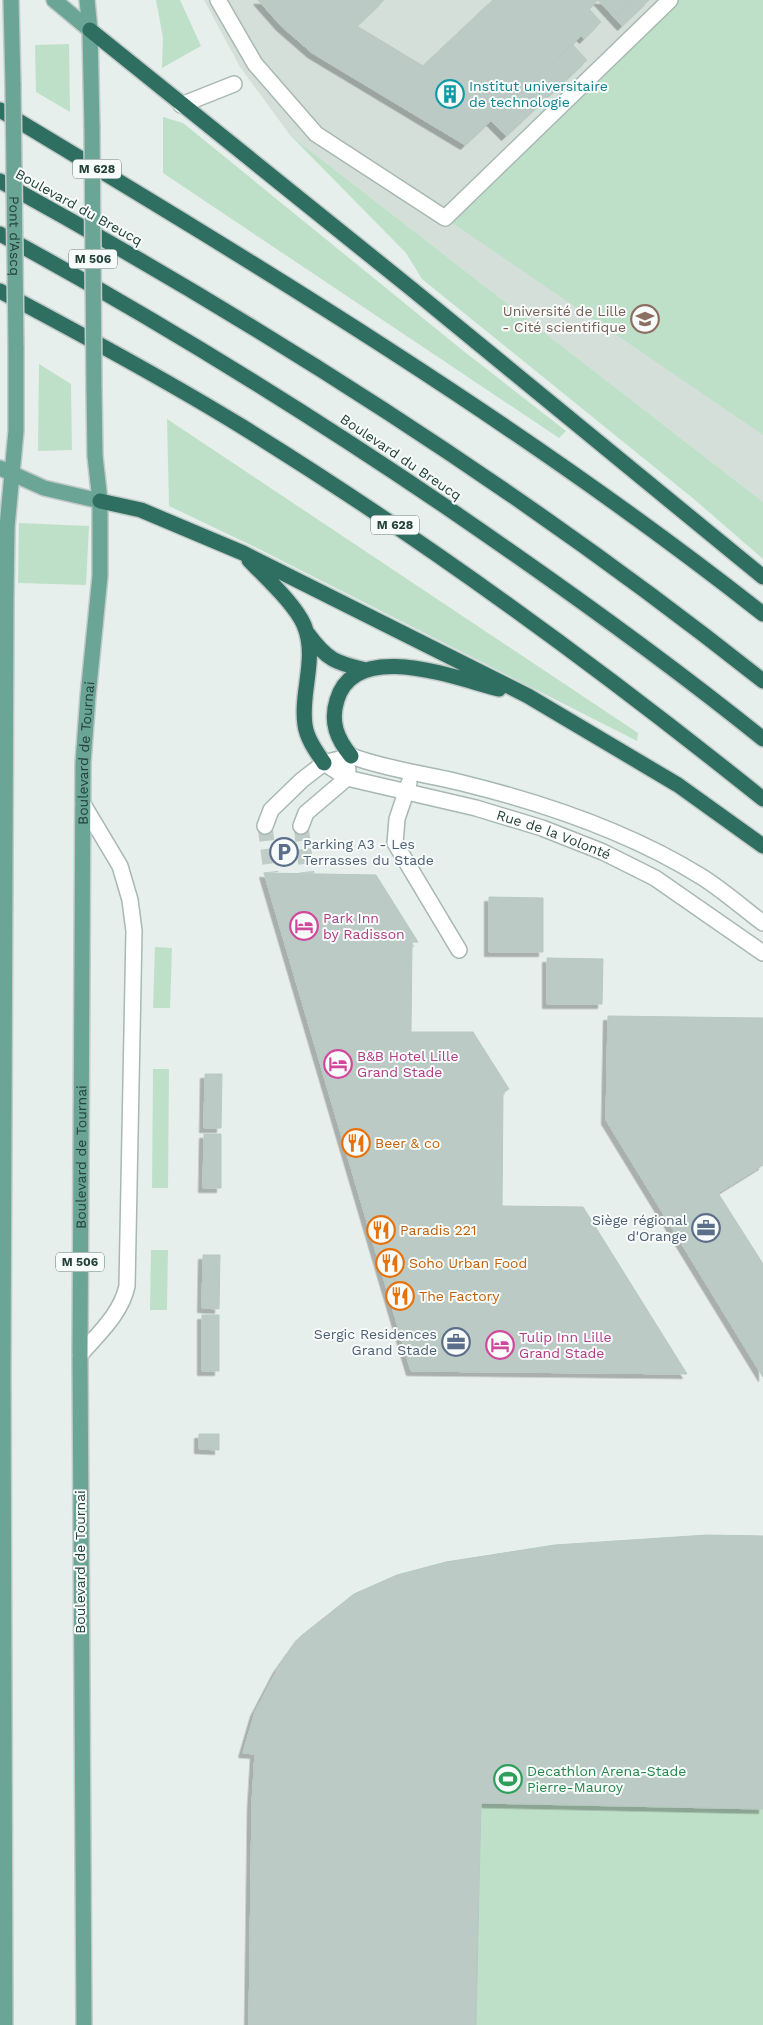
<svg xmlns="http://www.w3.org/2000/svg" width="763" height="2025" font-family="'Work Sans',sans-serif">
	<defs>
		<filter id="shadow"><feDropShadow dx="-4.5" dy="4.5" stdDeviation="0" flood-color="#0004"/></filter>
	</defs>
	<rect width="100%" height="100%" fill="#e6efeb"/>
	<path fill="#d4dfda" d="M204,0h559v502l-473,-367 -50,-68z"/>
	<path fill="#bfe0c8" d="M156,0h24l21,46 -39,22 1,-30z
		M671,0h92v435l-318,-217z
		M69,44l1,68 -34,-20 -1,-47z
		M163,117l20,6 278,226 105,82 -7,7 -396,-265z
		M290,135l473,367v57l-68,-59 -273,-221 -16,-26z
		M39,364l32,20 1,66 -34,1z
		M167,419l471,314 -1,8 -382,-194 -86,-41z
		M19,523l70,3 -3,59 -68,-2z
		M155,947l17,1 -2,60h-17z
		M153,1069h16l-1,119h-16z
		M151,1250h17l-1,60h-17z
		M707,1535l56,1v489h-514l3,-222 3,-49 -12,-1 12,-41 23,-44 23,-32 53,-42 43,-19 49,-13 109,-17z"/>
	<path fill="#bbcac4" stroke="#b8c9c2" filter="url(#shadow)" d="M258,0h126l-27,26 66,40 70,-66h105l-9,9 12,13 -17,17 -3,-3 -116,109 -153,-92 -31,-27z
		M598,0h6l14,15 16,-15h15l-27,26z
		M604,0h30l-16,15z
		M572,44l15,16 -81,76 -15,-15z
		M264,873l112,2 42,67h-6l-1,90h62l36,57 -6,4 -1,113 81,1 104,167 -276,-3z
		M489,897l54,1v54h-54z
		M547,958l56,1 -1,45h-55z
		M608,1016l155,2v147l-45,28 45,71v113l-157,-257z
		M205,1074h17l-1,54h-17z
		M204,1134h17v54h-18z
		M203,1255h17l-1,54 -17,-1z
		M202,1315h17v56h-17z
		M199,1434h20v16l-20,-1z
		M707,1535l56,1v273l-282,-6 -5,222h-227l3,-222 3,-49 -12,-1 12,-41 23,-44 23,-32 53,-42 43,-19 49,-13 109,-17z"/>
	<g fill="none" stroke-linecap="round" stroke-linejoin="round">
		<path stroke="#bfccc8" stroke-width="15" stroke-dasharray="15 8" stroke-linecap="butt" d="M265,826l6,47
			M301,826l6,48"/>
		<defs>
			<g id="minor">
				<path d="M218,0l37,64 61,70 129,84 225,-218"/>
				<path d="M181,105l53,-21"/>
				<path d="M351,756c37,14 77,18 115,28 81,20 165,49 236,93 22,14 41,31 61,46"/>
				<path id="s1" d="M324,763l23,15 129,30 66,20 61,24 52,26 108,75"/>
				<path d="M409,783l-12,36 -2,24 64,107"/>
				<path d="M265,826l6,-16 31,-30 22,-17 27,-7"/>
				<path d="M301,826l5,-13 41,-35 1,-9"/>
				<path d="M80,1355c18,-21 41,-41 47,-69l7,-355 -4,-31 -10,-34 -37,-62"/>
			</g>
			<g id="major">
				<path d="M11,0l2,85"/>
				<path d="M54,0l36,30"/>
				<path d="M87,0l3,30 2,98"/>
				<path d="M0,468l44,20 56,13"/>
				<path d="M5,2025l-2,-652 3,-775 1,-71 9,-96v-83"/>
				<path id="s2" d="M84,2025l-4,-670 3,-592 5,-67 12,-120v-75l-5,-45 -1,-66"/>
			</g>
			<path id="highway" d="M90,30l323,260 350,287
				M0,110c261,157 523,315 763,504
				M0,181c267,147 525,311 763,500
				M0,234c156,85 308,179 455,279 105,72 209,146 308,226
				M0,291c81,43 163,87 241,135 183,113 355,239 522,373
				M100,501l41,9 102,43 285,143 150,89 85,61
				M249,560c16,17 46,44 55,65 14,33 -4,67 1,100 2,14 11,26 19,38
				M308,634c19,26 28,29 58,36
				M351,756c-14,-17 -21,-34 -14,-56 18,-62 121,-21 162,-11"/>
		</defs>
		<use href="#minor" stroke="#a8b8b2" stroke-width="18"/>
		<use href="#major" stroke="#c2cac8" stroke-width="18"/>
		<use href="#highway" stroke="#c2cac8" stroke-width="18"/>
		<use href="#minor" stroke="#fff" stroke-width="15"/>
		<use href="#major" stroke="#6aa596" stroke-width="15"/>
		<use href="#highway" stroke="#2f6f62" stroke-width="15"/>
		<defs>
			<g id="major-bridge">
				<path id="s3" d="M13,85l3,263"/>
				<path d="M92,128l2,262"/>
			</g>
		</defs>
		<use href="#major-bridge" stroke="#c2cac8" stroke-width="18" stroke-linecap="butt"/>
		<use href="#major-bridge" stroke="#6aa596" stroke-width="15"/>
	</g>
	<defs>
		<symbol id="building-ring" viewBox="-11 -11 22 22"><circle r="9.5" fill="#f7fbf9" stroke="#0f9aa8" stroke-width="1.5"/><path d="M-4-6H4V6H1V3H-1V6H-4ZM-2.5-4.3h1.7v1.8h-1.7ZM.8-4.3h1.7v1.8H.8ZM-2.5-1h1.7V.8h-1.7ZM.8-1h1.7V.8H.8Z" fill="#0f9aa8"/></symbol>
		<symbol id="university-ring" viewBox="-11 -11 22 22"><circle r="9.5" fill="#f7fbf9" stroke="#8d6e63" stroke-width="1.5"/><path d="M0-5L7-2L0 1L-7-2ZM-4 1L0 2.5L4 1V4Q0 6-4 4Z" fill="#8d6e63"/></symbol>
		<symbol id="parking-ring" viewBox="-11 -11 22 22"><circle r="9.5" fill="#f7fbf9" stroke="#5c6f8a" stroke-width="1.5"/><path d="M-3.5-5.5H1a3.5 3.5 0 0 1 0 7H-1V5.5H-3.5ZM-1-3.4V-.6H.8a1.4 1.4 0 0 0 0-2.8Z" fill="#5c6f8a"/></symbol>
		<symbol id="hotel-ring" viewBox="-11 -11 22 22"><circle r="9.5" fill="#f7fbf9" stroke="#d1479c" stroke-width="1.5"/><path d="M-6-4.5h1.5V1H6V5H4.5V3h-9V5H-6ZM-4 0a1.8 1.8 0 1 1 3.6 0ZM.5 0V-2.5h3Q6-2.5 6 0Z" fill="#d1479c"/></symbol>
		<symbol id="restaurant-ring" viewBox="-11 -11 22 22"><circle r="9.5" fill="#f7fbf9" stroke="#e8710a" stroke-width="1.5"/><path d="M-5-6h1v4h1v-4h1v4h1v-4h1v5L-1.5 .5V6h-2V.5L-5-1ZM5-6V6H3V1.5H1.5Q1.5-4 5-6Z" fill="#e8710a"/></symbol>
		<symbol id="office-ring" viewBox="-11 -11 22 22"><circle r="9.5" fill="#f7fbf9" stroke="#5c6f8a" stroke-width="1.5"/><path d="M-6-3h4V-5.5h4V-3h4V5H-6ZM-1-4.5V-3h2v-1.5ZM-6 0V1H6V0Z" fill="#5c6f8a"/></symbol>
		<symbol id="stadium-ring" viewBox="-11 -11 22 22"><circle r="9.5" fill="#f7fbf9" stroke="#2e9e5b" stroke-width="1.5"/><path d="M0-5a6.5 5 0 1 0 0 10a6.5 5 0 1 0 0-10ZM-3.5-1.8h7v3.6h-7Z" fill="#2e9e5b"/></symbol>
	</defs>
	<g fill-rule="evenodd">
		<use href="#building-ring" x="434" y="78" width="32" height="32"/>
		<use href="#university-ring" x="629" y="303" width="32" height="32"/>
		<use href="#parking-ring" x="268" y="836" width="32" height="32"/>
		<use href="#hotel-ring" x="288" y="910" width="32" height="32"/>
		<use href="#hotel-ring" x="322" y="1048" width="32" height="32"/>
		<use href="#restaurant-ring" x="340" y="1127" width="32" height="32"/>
		<use href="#office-ring" x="690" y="1212" width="32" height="32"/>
		<use href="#restaurant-ring" x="365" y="1214" width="32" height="32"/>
		<use href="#restaurant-ring" x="374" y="1247" width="32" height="32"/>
		<use href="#restaurant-ring" x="384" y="1280" width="32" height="32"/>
		<use href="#office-ring" x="440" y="1326" width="32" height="32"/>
		<use href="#hotel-ring" x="484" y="1329" width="32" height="32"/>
		<use href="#stadium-ring" x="492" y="1763" width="32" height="32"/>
	</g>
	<g text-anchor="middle" stroke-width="4" stroke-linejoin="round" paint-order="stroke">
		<g fill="#f7fbf9" stroke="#637a73" stroke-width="1">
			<rect x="73" y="159.5" width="48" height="19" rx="4"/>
			<rect x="69" y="249.5" width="48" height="19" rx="4"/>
			<rect x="371" y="515.5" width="48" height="19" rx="4"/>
			<rect x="56" y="1252.5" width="48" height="19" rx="4"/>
		</g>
		<g font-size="12" font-weight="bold" fill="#24423a">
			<text x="97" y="173">M 628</text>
			<text x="93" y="263">M 506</text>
			<text x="395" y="529">M 628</text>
			<text x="80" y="1266">M 506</text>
		</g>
		<g font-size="14" fill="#0d838f" stroke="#f7fbf9" text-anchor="start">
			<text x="469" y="91">Institut universitaire<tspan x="469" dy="16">de technologie</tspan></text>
		</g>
		<g font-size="14" fill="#24423a" stroke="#f7fbf9">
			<text transform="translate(79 207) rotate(29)" y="5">Boulevard du Breucq</text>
			<text dy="5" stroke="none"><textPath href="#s3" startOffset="151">Pont d'Ascq</textPath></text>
			<text transform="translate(401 457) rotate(34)" y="5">Boulevard du Breucq</text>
			<text dy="5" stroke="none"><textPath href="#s2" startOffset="1272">Boulevard de Tournai</textPath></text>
			<text dy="5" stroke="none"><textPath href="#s1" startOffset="242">Rue de la Volonté</textPath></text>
			<text dy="5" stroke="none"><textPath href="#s2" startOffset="868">Boulevard de Tournai</textPath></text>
			<text transform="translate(80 1562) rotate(-90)" y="5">Boulevard de Tournai</text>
		</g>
		<g font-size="14" fill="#785e54" stroke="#f7fbf9" text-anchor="end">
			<text x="626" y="316">Université de Lille<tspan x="626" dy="16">‐ Cité scientifique</tspan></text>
		</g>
		<g font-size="14" fill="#4e5e75" stroke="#f7fbf9" text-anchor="end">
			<text x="303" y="849" text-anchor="start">Parking A3 - Les<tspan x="303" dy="16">Terrasses du Stade</tspan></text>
			<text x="687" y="1225">Siège régional<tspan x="687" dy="16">d'Orange</tspan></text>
			<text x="437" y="1339">Sergic Residences<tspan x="437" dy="16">Grand Stade</tspan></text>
		</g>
		<g font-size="14" fill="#b23c85" stroke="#f7fbf9" text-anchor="start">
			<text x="323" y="923">Park Inn<tspan x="323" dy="16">by Radisson</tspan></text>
			<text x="357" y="1061">B&amp;B Hotel Lille<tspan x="357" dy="16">Grand Stade</tspan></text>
			<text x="519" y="1342">Tulip Inn Lille<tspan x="519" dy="16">Grand Stade</tspan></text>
		</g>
		<g font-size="14" fill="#c56008" stroke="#f7fbf9" text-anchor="start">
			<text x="375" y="1148">Beer &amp; co</text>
			<text x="400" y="1235">Paradis 221</text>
			<text x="409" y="1268">Soho Urban Food</text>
			<text x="419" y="1301">The Factory</text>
		</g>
		<g font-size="14" fill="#27864d" stroke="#f7fbf9" text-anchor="start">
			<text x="527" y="1776">Decathlon Arena-Stade<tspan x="527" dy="16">Pierre-Mauroy</tspan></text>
		</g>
	</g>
</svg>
